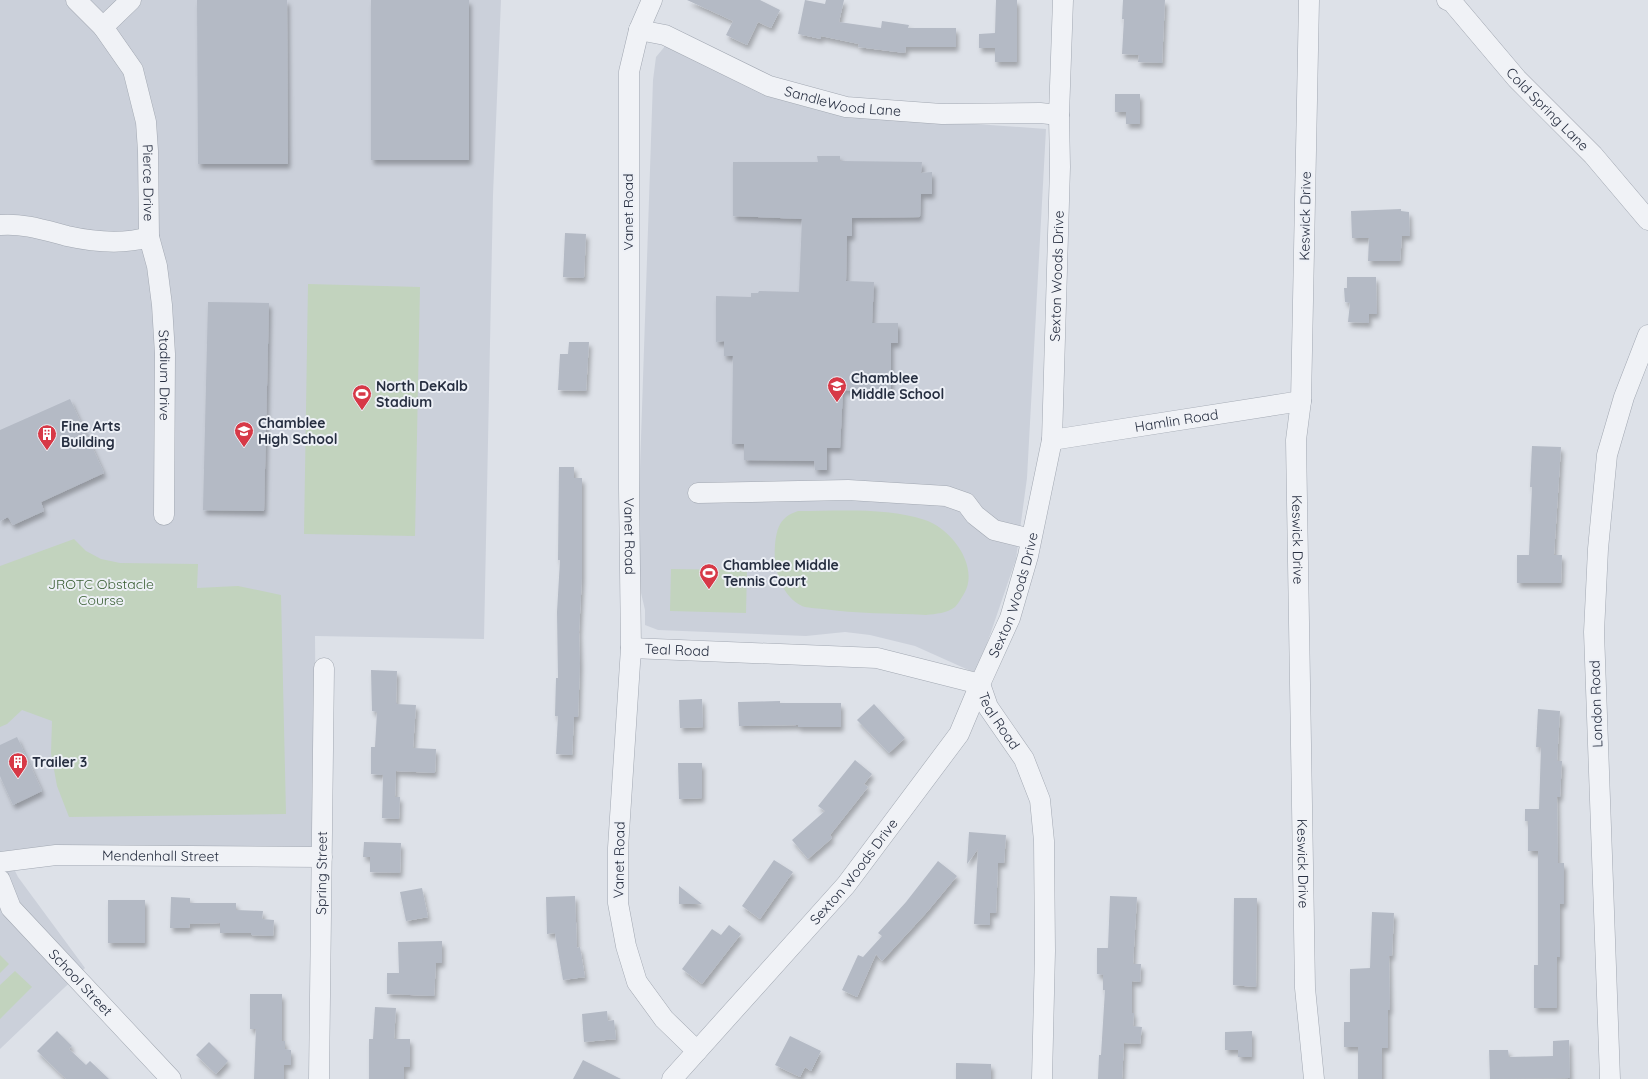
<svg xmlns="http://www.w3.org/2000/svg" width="1648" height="1079" font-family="Quicksand,sans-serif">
	<defs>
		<filter id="shadow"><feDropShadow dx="2.5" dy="4.5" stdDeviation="2" flood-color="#0004"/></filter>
	</defs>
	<rect width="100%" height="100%" fill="#dde1e8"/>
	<path fill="#cbd0da" d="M0,0h501l-8,195 -9,444 -169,-3 2,232 -67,-9 -190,1 -46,9 4,8 67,91 -85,81z
		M666,45l211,72 169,12 -19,349 -11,81 -37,108 -6,5 -58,-26 -45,-11 -25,-3 -39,4 -148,-6 -13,-5v-15l-7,-30 1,-82 14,-418 3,-23z"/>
	<path fill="#c2d3be" d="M308,284l112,3 -5,249 -111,-2z
		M798,511c40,0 89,-4 127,9 28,9 57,50 37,77 -2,3 -4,7 -7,10 -8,6 -19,7 -29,8 -34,-2 -70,-1 -103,-6 -7,-1 -16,-1 -21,-3 -22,-11 -29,-39 -27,-61 2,-18 5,-28 23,-34z
		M74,539l12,12 15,8 19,4 78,1 -1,24 41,-2 43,9 5,219 -217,3 -12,-31 -6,-33 1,-32 -30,-11 -15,14 -7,3v-161z
		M671,569l76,1 -1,43 -76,-2z
		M0,955l9,9 -9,9z
		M15,971l17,16 -32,32v-34z"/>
	<path fill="#b4bac5" filter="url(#shadow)" d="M197,0h90l1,164h-90z
		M371,0h98v160h-98z
		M687,0h73l20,10 -9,18 -13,-6 -11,23 -21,-10 7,-14z
		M805,0l20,4 1,-4h18l-5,22 42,6 1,-7 27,4 -1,3h48v19h-50l-1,6 -47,-6 1,-3 -38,-8v3l-23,-5z
		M996,0h21v62h-22v-14h-16v-14l16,-1z
		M1123,0h42l-3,63 -24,-1 1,-7 -17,-1 2,-35h-2z
		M1115,94h25v30h-14v-12h-11z
		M817,156h23v5l82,1 -1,11 11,-1v22h-11l-1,23 -68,1v18h-5l-1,45 28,1 -2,41h26v20h-7v49l-48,-2 -3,58h-13v22h-12l-1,-9 -70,-1v-16h-12l1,-88h-9v-15l-8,1v-46l35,1v-4h7l1,-2 40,1 3,-73 -69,-3v-54h85z
		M1401,209v2l8,1 1,24h-8l-2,25h-32l1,-23h-17l-1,-27z
		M565,233l21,1 -2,44 -21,-1z
		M1347,277h29l1,37h-8v9l-21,-1 2,-19 -5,-1 -1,-14h3z
		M208,302l61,1 -5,208 -61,-1z
		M569,342h20l-3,49 -28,-1 2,-36h8z
		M70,399l34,74 -63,29 3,9 -31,14 -5,-8 -8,4v-91z
		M1532,446l29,1 -7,108h8l-1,28h-44v-28h12l3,-68h-2z
		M559,467h15v11h8v99l-3,55 1,32 -2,53h-4l-2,38 -16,-1 2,-38h-3l1,-38h2l-1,-66 3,-52h-2z
		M371,670l26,1 -1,33 20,1 -3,43 23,1 -1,24 -39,-2 -1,26h5l-1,22 -17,-1 1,-43 -12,-1v-27h4l2,-35 -5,-1z
		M702,699l1,28 -23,1 -1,-28z
		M780,701v2h61v24h-43v-2l-59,1 -1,-24z
		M874,704l31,34 -16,15 -32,-33z
		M1538,709l22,2 -3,50h5l-2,36h-3l1,66h6v41h-4v53h-3v51h-23v-43h4v-114h-10v-30h-3v-12h14l2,-62h-5z
		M17,737l25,54 -29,14 -13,-29v-31z
		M855,760l17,14 -8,10 4,3 -38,48 2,3 -24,21 -16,-19 33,-29 -7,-5z
		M678,763h24v35l-23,1z
		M969,832l37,3 -2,28h-6l-2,50h-6v12l-16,-1 4,-75 -11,15z
		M364,842l37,1 -1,30 -30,-1v-15h-7z
		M774,860l19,12 -33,47 -18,-13z
		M938,861l19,15 -30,36 -45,49 -6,-7 -19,43 -15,-7 16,-35 5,2 19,-21 -4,-3 28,-31z
		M679,886l23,18h-23z
		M422,888l6,29 -22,4 -6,-29z
		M575,896l2,52 3,-1 5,30 -22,3 -8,-47 -8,1 -1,-37z
		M1110,896l27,1 -4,67h8l-1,18 -8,-1v32h2l-1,13 9,1 -2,17 -16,-1 -2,36h-24l1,-24h2l4,-65h-2v-15l-6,-1v-26h11z
		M171,897l19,1v5h46v7l27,1 -1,8 12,1 -1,16 -22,-1v-2h-31v-10l-30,1 -1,4h-19z
		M1234,898h23l-1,89 -23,-2z
		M108,900h37v43h-37z
		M1372,912l22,1 -2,43h-3l1,54h-2v38h-6v31h-24v-32h-14v-25h6v-53l20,-1z
		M729,925l12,9 -39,50 -20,-15 30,-40 9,6z
		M442,941v22h-6l-2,33 -47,-2v-21h12l-1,-31z
		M250,994h32v47h3v8l6,1v15h-7v14h-30l2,-50h-6z
		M375,1007l21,1 -2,31h16v28h-6v12h-35v-40h4z
		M607,1011l1,10 6,-1 2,19 -32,3 -2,-28z
		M57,1031l15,15 -3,3 17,16 4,-4 19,18h-43l-29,-28z
		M1252,1031v26h-14v-7h-13v-18z
		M790,1036l31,15 -10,20 -6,-4 -5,10 -25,-12z
		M1569,1040l1,38 -80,1 -1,-29h19l1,7 44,-1v-15z
		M209,1042l19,19 -12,13 -20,-19z
		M583,1060l38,19h-48z
		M956,1063l35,1v15h-35z"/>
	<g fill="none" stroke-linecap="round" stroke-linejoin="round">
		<defs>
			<g id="minor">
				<path id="s1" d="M76,0l27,27 30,43 13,52 2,29 1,86 8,29 5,39 3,49 -1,161"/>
				<path id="s2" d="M652,0l-13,30 -10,42v417l2,159 -13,200v55l8,43 11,36 27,37 33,32"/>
				<path id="s3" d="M1309,0l-8,401 -5,39 9,548 9,91"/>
				<path id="s4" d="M1447,0l5,2 65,77 76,76 55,65"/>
				<path d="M103,27l28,-27"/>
				<path id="s5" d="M639,30l26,5 104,51 77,21 96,7 98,-1 19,2"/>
				<path d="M0,225c23,-2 44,5 67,11 27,6 55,9 82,1"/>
				<path id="s6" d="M1052,440l249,-39"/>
				<path d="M698,493l150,-3 98,6 20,7 9,12 19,15 37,9"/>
				<path id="s7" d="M631,648l246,10 103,26 8,23 36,52 16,41 4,41 1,110 -3,128"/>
				<path id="s8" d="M0,862l56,-7 266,2"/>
				<path id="s9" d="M0,880l11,28 160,171"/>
				<path id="s10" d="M319,1079l5,-411"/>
				<path id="s11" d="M672,1079l174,-194 113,-151 21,-50 30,-66 18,-62 24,-116 8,-273 -1,-52 4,-115"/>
				<path d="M1610,1079l-16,-447 4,-83 9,-94 17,-58 24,-62"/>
			</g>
		</defs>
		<use href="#minor" stroke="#a2a8b2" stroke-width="21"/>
		<use href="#minor" stroke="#f0f2f6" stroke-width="20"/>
	</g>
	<defs>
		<symbol id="school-pin" viewBox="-11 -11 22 30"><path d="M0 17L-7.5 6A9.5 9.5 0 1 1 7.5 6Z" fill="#d73947" stroke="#edf0f6"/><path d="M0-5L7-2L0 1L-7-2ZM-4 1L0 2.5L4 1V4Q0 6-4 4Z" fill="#fff"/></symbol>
		<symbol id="stadium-pin" viewBox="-11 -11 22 30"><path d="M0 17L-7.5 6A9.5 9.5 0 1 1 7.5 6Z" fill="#d73947" stroke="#edf0f6"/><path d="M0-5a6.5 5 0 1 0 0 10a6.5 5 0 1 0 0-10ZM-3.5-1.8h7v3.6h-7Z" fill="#fff"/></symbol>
		<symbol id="building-pin" viewBox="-11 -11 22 30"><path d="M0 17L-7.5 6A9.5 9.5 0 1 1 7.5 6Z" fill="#d73947" stroke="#edf0f6"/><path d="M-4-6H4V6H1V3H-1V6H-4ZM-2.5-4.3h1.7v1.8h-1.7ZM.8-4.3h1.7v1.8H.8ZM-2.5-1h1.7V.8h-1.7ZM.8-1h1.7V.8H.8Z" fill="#fff"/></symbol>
	</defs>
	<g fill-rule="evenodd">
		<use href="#school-pin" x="826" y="375" width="22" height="30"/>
		<use href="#stadium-pin" x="351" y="383" width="22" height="30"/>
		<use href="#school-pin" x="233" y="420" width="22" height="30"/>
		<use href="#building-pin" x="36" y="423" width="22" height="30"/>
		<use href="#stadium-pin" x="698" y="562" width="22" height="30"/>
		<use href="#building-pin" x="7" y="751" width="22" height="30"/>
	</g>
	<g text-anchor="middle" stroke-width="4" stroke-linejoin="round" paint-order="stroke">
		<g font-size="14" fill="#262e40" stroke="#edf0f6">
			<text dy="5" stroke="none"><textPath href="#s5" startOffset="218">SandleWood Lane</textPath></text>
			<text dy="5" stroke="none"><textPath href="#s4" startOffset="149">Cold Spring Lane</textPath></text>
			<text dy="5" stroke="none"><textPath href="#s1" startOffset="205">Pierce Drive</textPath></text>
			<text transform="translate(628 212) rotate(-90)" y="5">Vanet Road</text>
			<text transform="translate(1305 216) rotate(-89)" y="5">Keswick Drive</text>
			<text dy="5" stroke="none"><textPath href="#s11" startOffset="923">Sexton Woods Drive</textPath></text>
			<text dy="5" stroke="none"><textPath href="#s1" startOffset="399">Stadium Drive</textPath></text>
			<text dy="5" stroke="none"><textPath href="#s6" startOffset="126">Hamlin Road</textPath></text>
			<text dy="5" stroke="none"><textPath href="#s2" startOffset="540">Vanet Road</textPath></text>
			<text dy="5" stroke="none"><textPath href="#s3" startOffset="540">Keswick Drive</textPath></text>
			<text dy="5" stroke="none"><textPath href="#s11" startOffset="599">Sexton Woods Drive</textPath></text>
			<text dy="5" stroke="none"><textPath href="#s7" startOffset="46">Teal Road</textPath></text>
			<text transform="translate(1596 704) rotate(-92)" y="5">London Road</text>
			<text dy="5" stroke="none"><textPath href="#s7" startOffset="394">Teal Road</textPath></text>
			<text dy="5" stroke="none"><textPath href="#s8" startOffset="161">Mendenhall Street</textPath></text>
			<text transform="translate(619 860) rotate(-89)" y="5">Vanet Road</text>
			<text dy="5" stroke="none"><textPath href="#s3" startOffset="864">Keswick Drive</textPath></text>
			<text dy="5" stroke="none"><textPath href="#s11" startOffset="276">Sexton Woods Drive</textPath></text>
			<text dy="5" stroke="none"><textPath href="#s10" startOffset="206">Spring Street</textPath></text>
			<text dy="5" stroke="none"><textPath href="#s9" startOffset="132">School Street</textPath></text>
		</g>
		<g font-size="14" font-weight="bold" fill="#262e40" stroke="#edf0f6" text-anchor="start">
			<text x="851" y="383">Chamblee<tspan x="851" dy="16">Middle School</tspan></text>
			<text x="376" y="391">North DeKalb<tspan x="376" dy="16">Stadium</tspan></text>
			<text x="258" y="428">Chamblee<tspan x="258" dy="16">High School</tspan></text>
			<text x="61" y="431">Fine Arts<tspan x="61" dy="16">Building</tspan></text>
			<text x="723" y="570">Chamblee Middle<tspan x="723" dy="16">Tennis Court</tspan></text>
			<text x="32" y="767">Trailer 3</text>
		</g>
		<g font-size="14" fill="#385d32" stroke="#edf0f6">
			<text x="101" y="589">JROTC Obstacle<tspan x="101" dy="16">Course</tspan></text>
		</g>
	</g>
</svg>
